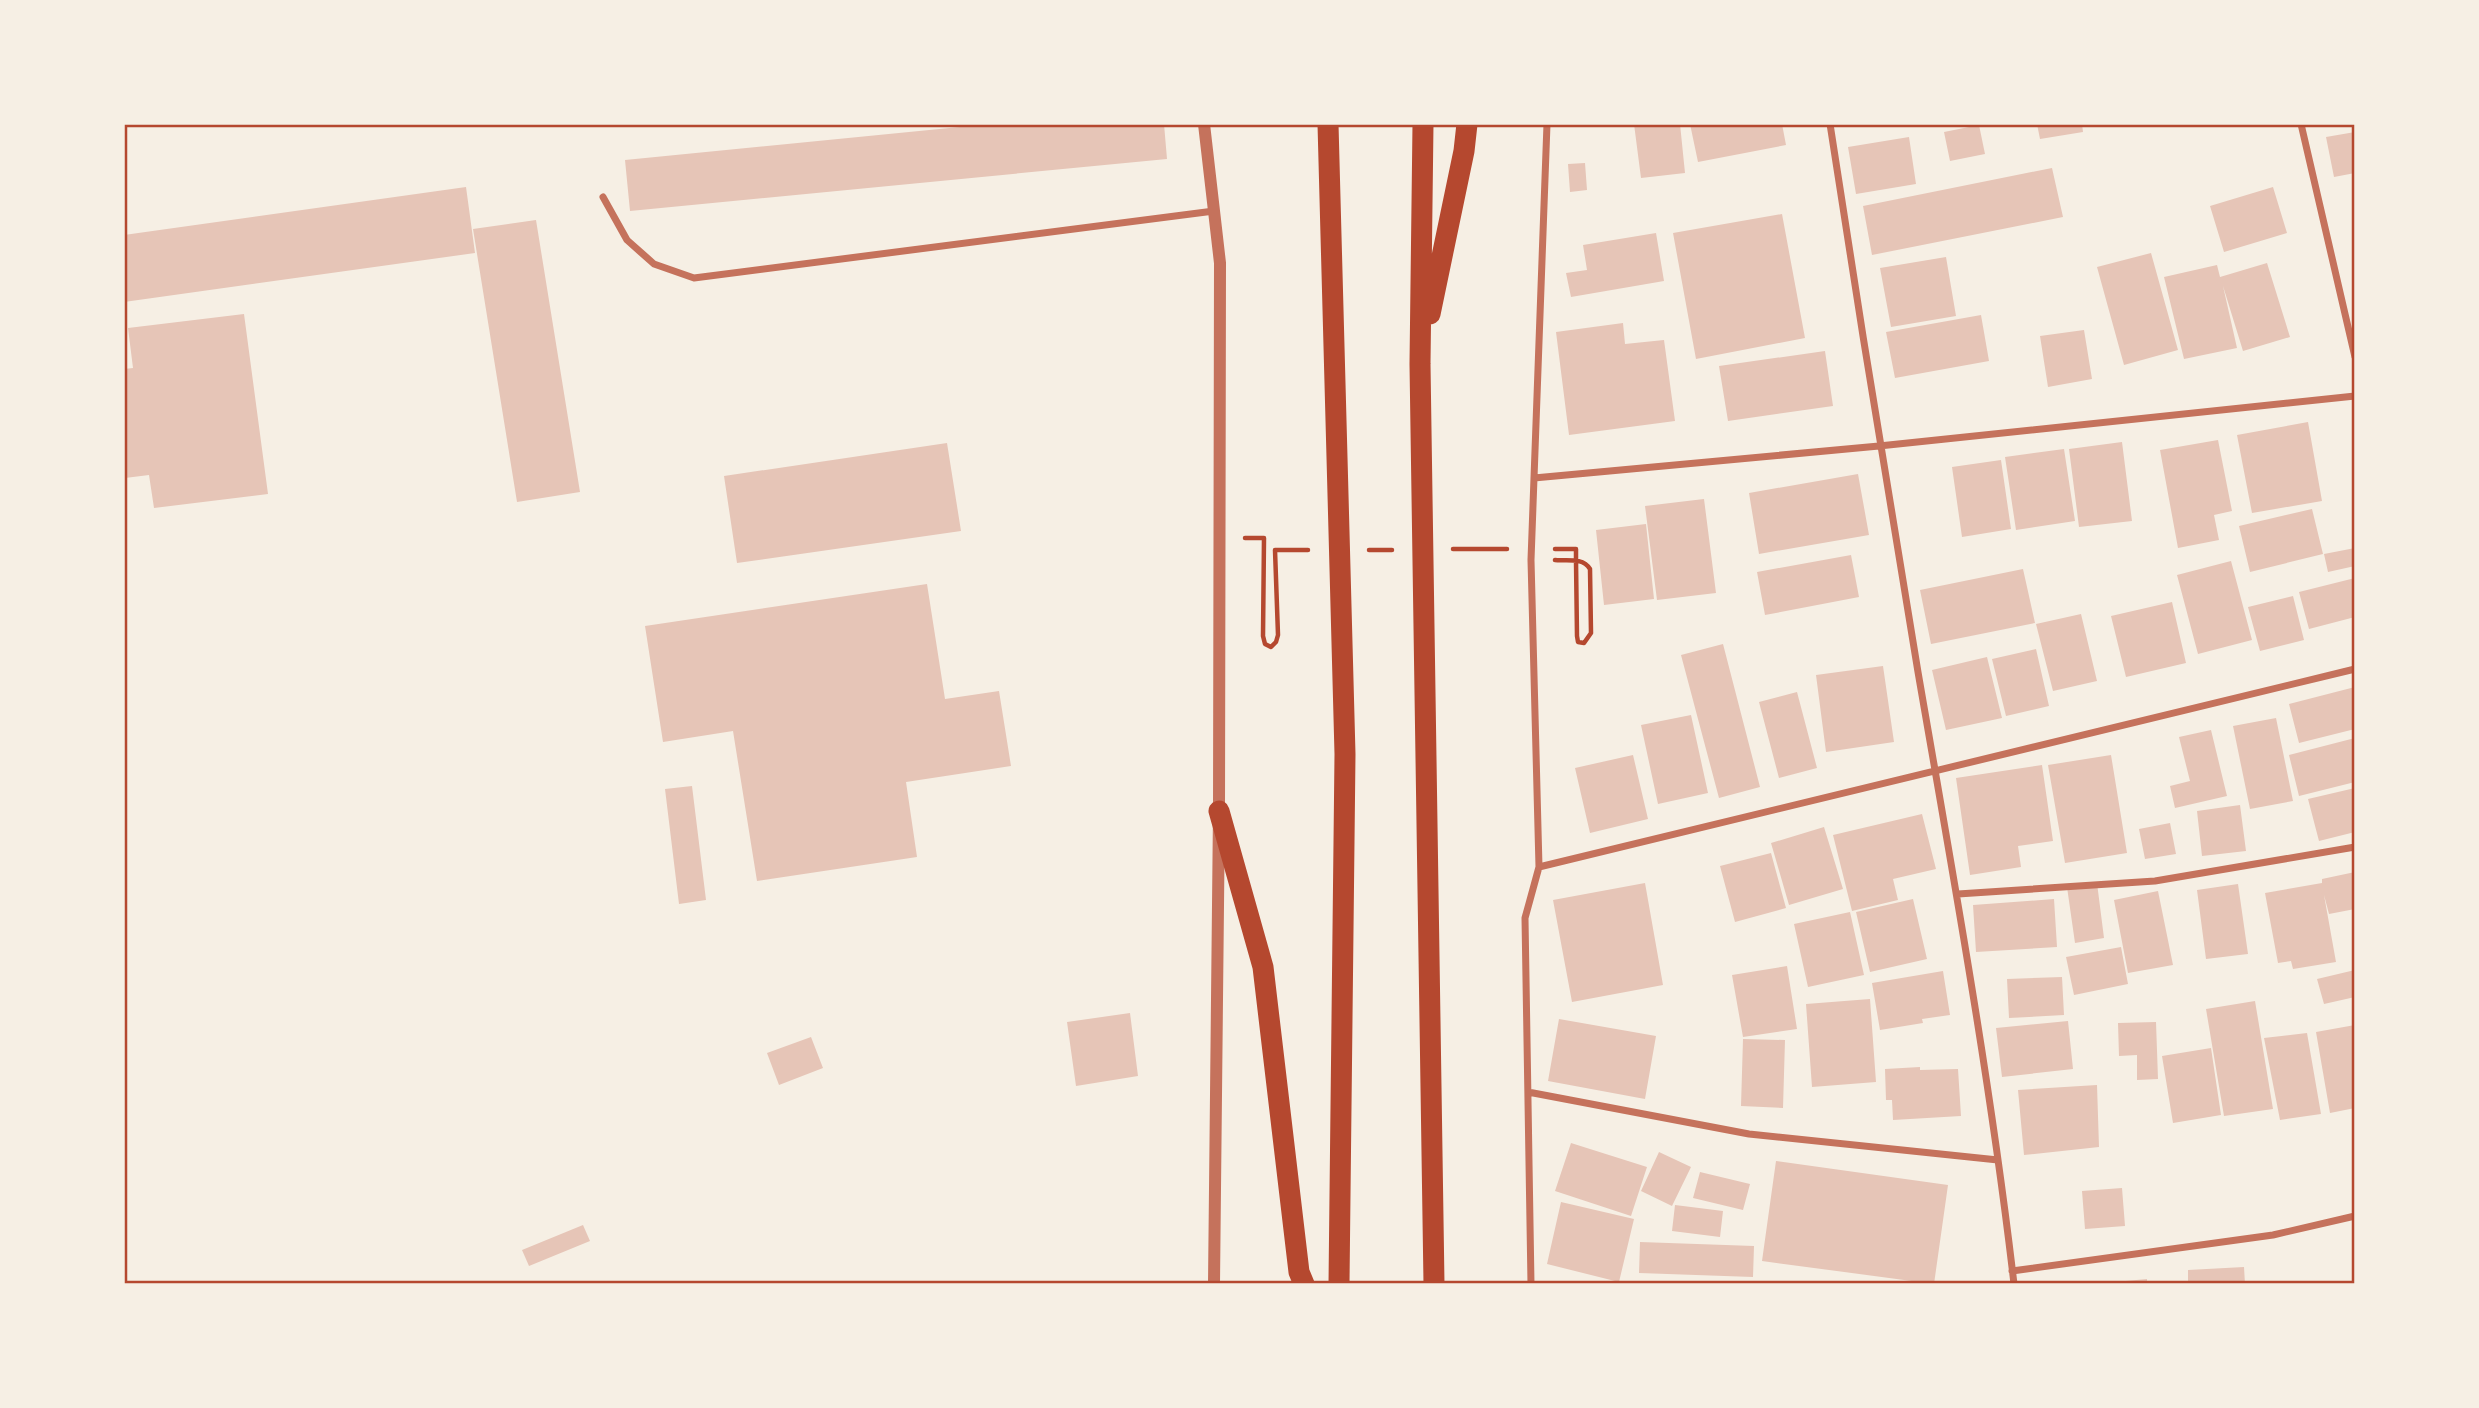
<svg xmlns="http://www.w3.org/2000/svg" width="2479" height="1408" font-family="Signika,sans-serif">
	<rect width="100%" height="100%" fill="#f6efe4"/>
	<path fill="#e6c5b7" d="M990,124h174l3,35 -537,52 -5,-51z
		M1634,124h46l5,49 -44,5z
		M1690,124h92l4,21 -88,17z
		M2037,124h45l1,8 -43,7z
		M1979,125l6,29 -35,7 -6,-29z
		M2355,132v41l-21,4 -8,-40z
		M1909,137l7,47 -60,10 -8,-47z
		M1585,163l2,27 -17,2 -2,-28z
		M2052,168l11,49 -191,38 -9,-49z
		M466,187l9,66 -351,49v-67z
		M2273,187l14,46 -63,19 -14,-46z
		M1782,214l23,124 -109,21 -23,-126z
		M536,220l44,272 -63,10 -44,-273z
		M1656,233l8,48 -93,16 -5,-24 21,-3 -4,-25z
		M2151,253l27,97 -54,15 -27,-98z
		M1946,257l10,59 -65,11 -11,-59z
		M2267,263l23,74 -47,14 -20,-65 14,62 -53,11 -20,-82 53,-12 3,12z
		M244,314l24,180 -114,14 -5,-33 -24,3 -1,-109 9,-1 -5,-40z
		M1981,315l8,46 -94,17 -9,-46z
		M1623,323l2,21 39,-4 11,81 -106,14 -13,-103z
		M2084,330l8,49 -44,8 -8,-51z
		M1825,351l8,55 -105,15 -9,-55z
		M2308,422l14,79 -70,12 -15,-78z
		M2218,440l14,71 -18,4 5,25 -41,8 -18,-98z
		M2122,442l10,79 -53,6 -10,-78z
		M947,443l14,88 -224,32 -13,-87z
		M2064,449l11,72 -59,9 -11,-73z
		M2001,460l10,69 -49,8 -10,-70z
		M1858,474l11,61 -110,19 -10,-61z
		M1704,499l12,94 -59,7 -12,-94z
		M2312,509l11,45 -73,18 -11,-46z
		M1646,524l8,75 -50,6 -8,-75z
		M2355,548v18l-27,6 -4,-18z
		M1851,555l8,42 -94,18 -8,-43z
		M2231,561l21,79 -54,14 -21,-79z
		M2023,569l12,54 -104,21 -11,-54z
		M2355,578v39l-46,12 -10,-37z
		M927,584l18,115 54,-8 12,75 -105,16 11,75 -160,24 -24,-150 -70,11 -18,-116z
		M2293,596l11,44 -44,11 -12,-44z
		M2172,602l14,61 -60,14 -15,-61z
		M2081,614l16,67 -44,10 -17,-67z
		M1723,644l37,143 -41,11 -38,-143z
		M2036,649l13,57 -43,10 -14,-57z
		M1987,657l15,61 -56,12 -14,-60z
		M1883,666l11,76 -68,10 -10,-77z
		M2355,687v42l-56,14 -10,-39z
		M1797,692l20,76 -38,10 -20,-76z
		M1691,715l17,78 -50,11 -17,-79z
		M2276,718l17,83 -43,8 -17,-83z
		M2211,730l16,66 -52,12 -5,-22 20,-5 -11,-44z
		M2355,738v44l-56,14 -10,-41z
		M1633,755l15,64 -58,14 -15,-65z
		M2111,755l16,98 -62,10 -17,-98z
		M2042,765l11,76 -35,5 3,21 -51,8 -14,-97z
		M692,786l14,114 -27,4 -14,-115z
		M2355,788v44l-36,9 -11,-42z
		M2240,805l6,46 -44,5 -5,-45z
		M1922,814l14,55 -43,10 5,21 -46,11 -19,-76z
		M2170,823l6,31 -31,5 -6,-30z
		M1824,827l19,62 -54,16 -18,-62z
		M1771,853l15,55 -51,14 -15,-56z
		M2355,872v37l-26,5 -5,-19 12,67 -43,7 -2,-8 -13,2 -13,-70 57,-10v-4z
		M1645,883l18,102 -91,17 -19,-102z
		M2097,883l7,55 -29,5 -8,-56z
		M2238,884l10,70 -42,5 -9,-69z
		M2158,891l15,74 -45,8 -14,-73z
		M1913,899l14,60 -57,13 -14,-60z
		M2054,899l3,48 -81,5 -3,-47z
		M1850,912l14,63 -56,12 -14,-63z
		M2121,947l7,37 -54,11 -8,-38z
		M1787,966l10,63 -54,8 -11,-62z
		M2355,970v27l-31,7 -7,-25z
		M1943,971l7,44 -28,4 1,4 -43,7 -8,-47z
		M2062,977l2,38 -55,3 -2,-39z
		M1870,999l6,83 -64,5 -6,-83z
		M2255,1001l18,108 -49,7 -18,-107z
		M1130,1013l8,63 -62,10 -9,-64z
		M1559,1019l97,17 -11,63 -97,-18z
		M2068,1021l5,48 -71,8 -6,-49z
		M2156,1022l2,57 -21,1v-25l-18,1 -1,-33z
		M2355,1025v83l-25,5 -14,-81z
		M2307,1033l14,81 -41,6 -16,-82z
		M811,1037l12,31 -44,17 -12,-32z
		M1743,1039l42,1 -2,68 -42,-2z
		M2211,1048l10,67 -48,8 -11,-67z
		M1920,1067v3l38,-1 3,47 -68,4 -1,-20h-6l-1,-31z
		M2097,1085l2,62 -75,8 -6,-65z
		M1571,1143l76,24 -16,49 -76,-25z
		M1659,1152l32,15 -19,39 -31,-15z
		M1776,1161l172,24 -14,99 -172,-23z
		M1700,1172l50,12 -7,26 -50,-12z
		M2122,1188l3,38 -40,3 -3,-38z
		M1561,1202l73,17 -15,63 -72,-18z
		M1675,1205l48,6 -3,26 -48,-6z
		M583,1225l7,16 -61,25 -7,-16z
		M1640,1242l114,4 -1,31 -114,-4z
		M2244,1267l1,17h-57v-14z
		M2147,1279v5h-32v-2z"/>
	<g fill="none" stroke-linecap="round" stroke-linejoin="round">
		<path stroke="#b5482f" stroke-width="4.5" d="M1245,538h19l-1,98 2,8 6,3 5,-5 2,-7 -3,-85h33
			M1453,549h54
			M1555,549h21v12l1,75 1,6 6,1 7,-10 -1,-64c-7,-12 -23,-8 -35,-9
			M1369,550h23"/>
		<path stroke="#c5725c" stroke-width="7" d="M1830,124c28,183 57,365 88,548 35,203 72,406 96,612
			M2301,124l54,233
			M603,197l24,43 27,24 40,14 520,-67
			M1534,478l345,-32 476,-50
			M1539,867l816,-198
			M1958,894l197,-13 200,-34
			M1528,1092l221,42 249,26
			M2012,1271l261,-36 82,-19
			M1531,1284l-6,-366 14,-51 -8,-307 16,-436"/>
		<path stroke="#c5725c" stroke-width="12" d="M1204,124l16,139 -1,548 -5,473"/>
		<path stroke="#b5482f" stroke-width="21" d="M1328,124l17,630 -6,530
			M1423,124l-3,240 14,920
			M1430,314l34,-163 3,-27
			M1219,811l44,156 36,305 5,12"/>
	</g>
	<rect width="2479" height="1408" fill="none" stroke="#f6efe4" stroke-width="252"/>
	<rect x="126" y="126" width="2227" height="1156" fill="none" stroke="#b5482f" stroke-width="2.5"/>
</svg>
